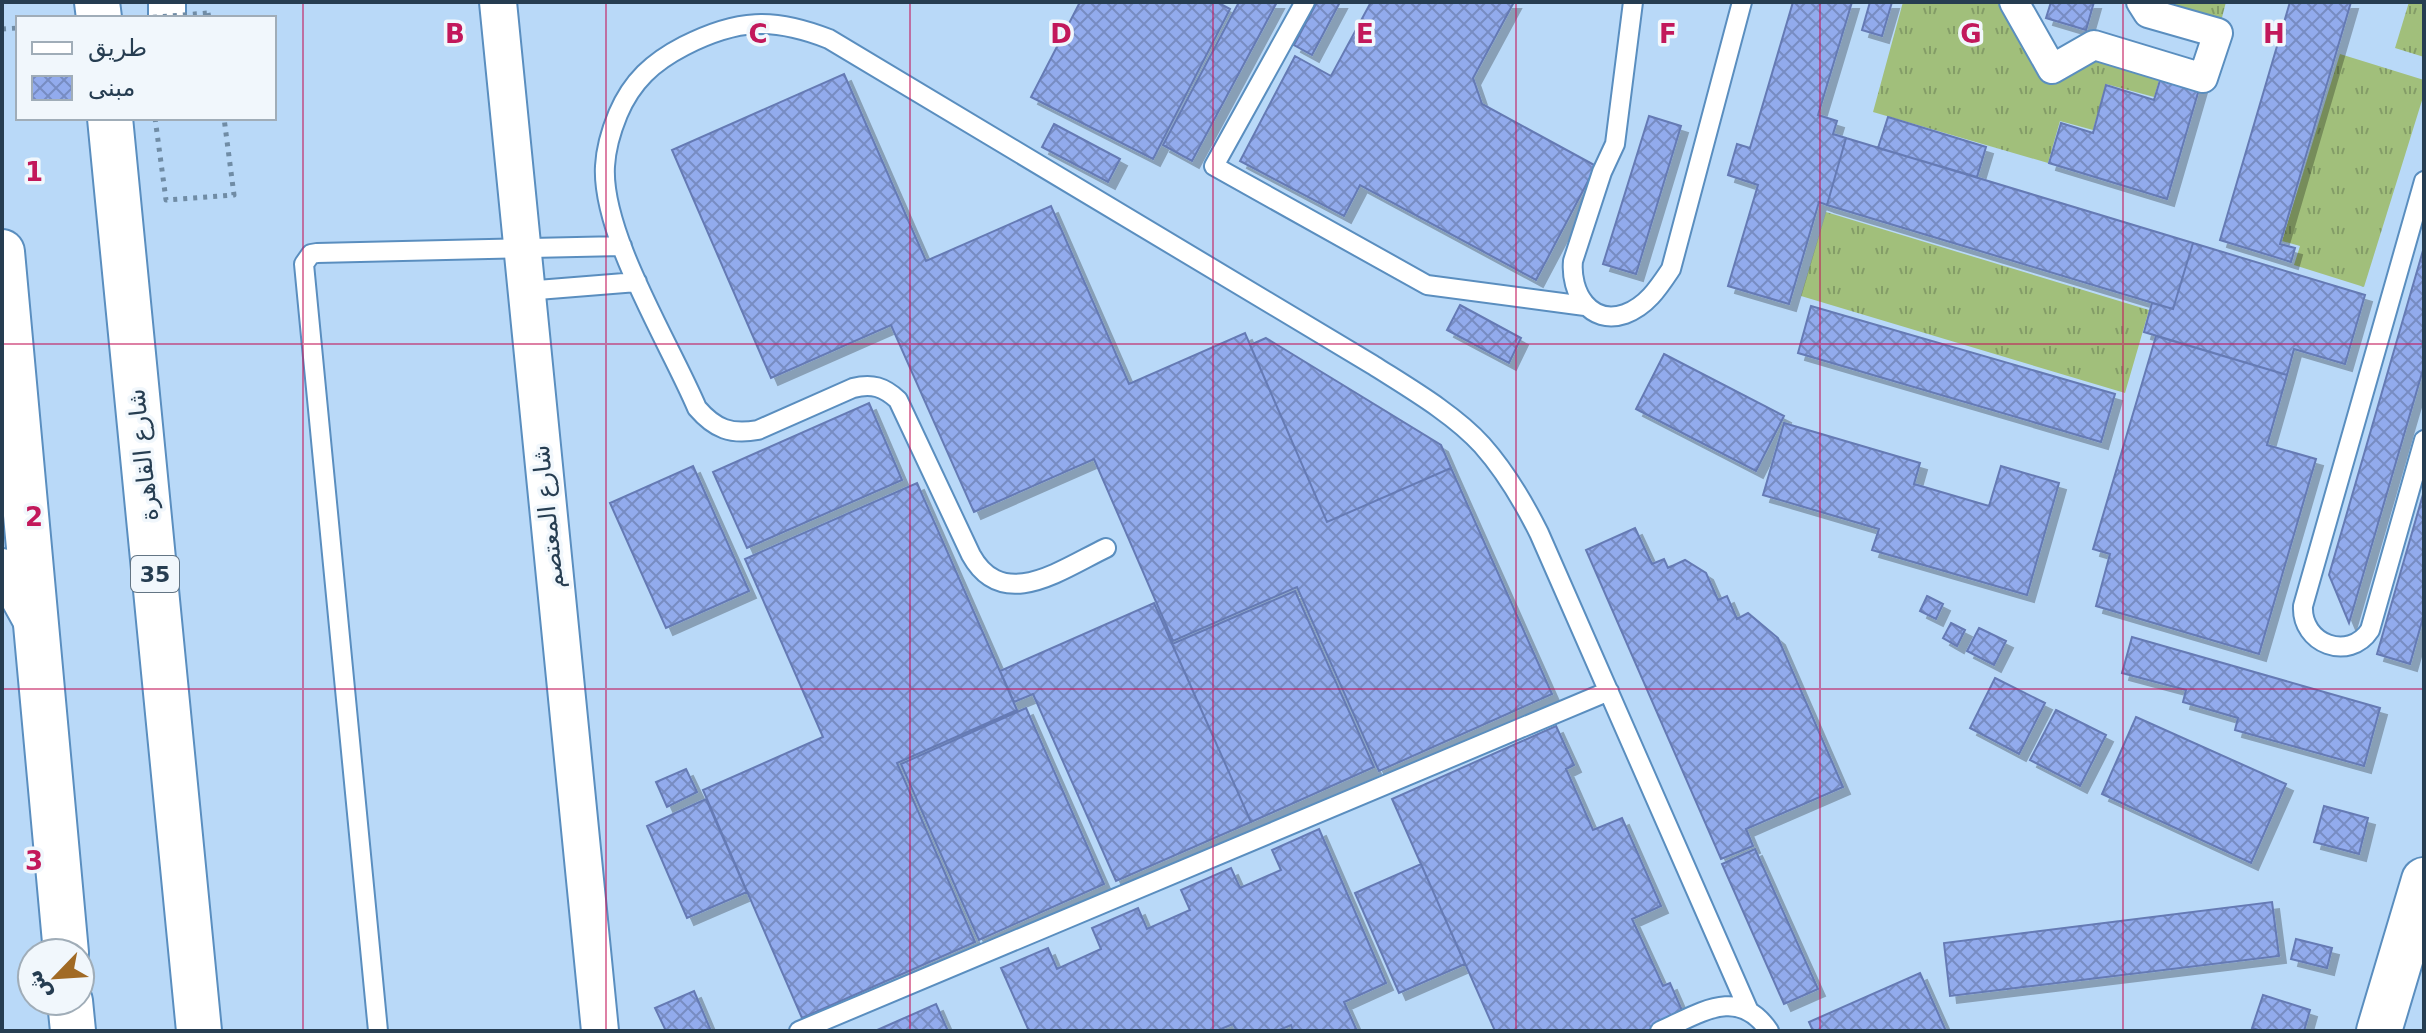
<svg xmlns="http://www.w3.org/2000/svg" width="2426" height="1033" font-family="'DejaVu Sans','Noto Sans Arabic',sans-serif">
	<defs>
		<pattern id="grass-tufts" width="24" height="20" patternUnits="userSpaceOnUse" patternTransform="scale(2)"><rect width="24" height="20" fill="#a1bf7b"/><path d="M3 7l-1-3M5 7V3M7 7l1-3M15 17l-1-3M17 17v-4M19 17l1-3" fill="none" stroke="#839c67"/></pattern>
		<pattern id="building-cross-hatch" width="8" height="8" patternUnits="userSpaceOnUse" patternTransform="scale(2)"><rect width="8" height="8" fill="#92abed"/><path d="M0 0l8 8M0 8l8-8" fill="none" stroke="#778cc2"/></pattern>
		<filter id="shadow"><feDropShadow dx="7" dy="7" stdDeviation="0" flood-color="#0004"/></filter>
	</defs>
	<rect width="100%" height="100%" fill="#b9d9f8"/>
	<path fill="url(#grass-tufts)" d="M1903,2h111l38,67 42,-24 69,22 -9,30 -48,-13 -13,46 -33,-9 -12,42 -175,-51z
		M2141,2h85l-8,31z
		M2409,2h15v55l-29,-9z
		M2340,54l84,26v14l-60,193 -70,-22 6,-19 -18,-5z
		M1826,212l323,98 -24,83 -324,-97z"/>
	<path fill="url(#building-cross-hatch)" stroke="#657ab4" stroke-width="2" filter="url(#shadow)" d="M1080,2h137l13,7 -77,150 -122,-62z
		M1239,2h38l-85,159 -29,-16z
		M1317,2h23l-28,53 -18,-10z
		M1371,2h143l-41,76 9,26 114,62 -60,114 -176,-95 -16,31 -104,-55 55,-105 36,20z
		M1793,2h59l-34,113 19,6 -4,13 13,4 -19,67 -8,-3 -30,102 -61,-18 30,-101 -30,-10 9,-31 13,4z
		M1870,2h22l-10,34 -20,-6z
		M2051,2h43l-8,28 -40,-12z
		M2290,2h61l-71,242 15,4 -4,14 -71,-22z
		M2164,67l38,12 -35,120 -118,-36 12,-40 32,10 13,-48 48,15z
		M844,74l82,187 125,-55 78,178 116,-51 82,189 124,-54 101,226 -173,77 -82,-184 -124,54 -79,-182 -120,53 -83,-187 -120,53 -99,-228z
		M1649,116l32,10 -45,148 -33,-10z
		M1888,117l98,30 -9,30 -99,-29z
		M1054,124l66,35 -12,23 -66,-35z
		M1846,138l347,105 -20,66 -346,-104z
		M2193,243l172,52 -20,69 -51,-15 -7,26 -143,-43 8,-29 21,6z
		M2424,247v119l-75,257 -20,-48z
		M1460,305l61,33 -12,25 -62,-33z
		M1811,306l304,88 -14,48 -303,-89z
		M2156,336l131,39 -20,70 49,14 -57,195 -163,-48 14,-52 -17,-5z
		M1266,338l175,107 10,23 -124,54 -77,-177z
		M1664,354l120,62 -28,55 -120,-62z
		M869,403l33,77 -155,68 -34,-76z
		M1784,423l136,40 -6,21 75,22 12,-40 58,17 -32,112 -155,-45 7,-21 -116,-34z
		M693,466l56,125 -83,37 -56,-125z
		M917,483l100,227 -120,53 78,179 -173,76 -99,-228 120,-53 -78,-178z
		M2424,491v123l-14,50 -33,-10z
		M1635,528l17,36 12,-5 4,9 17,-8 21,13 12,27 9,-4 10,23 11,-6 30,25 65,149 -97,42 7,17 -32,13 -135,-309z
		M1295,591l79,176 -123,55 -79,-178z
		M1927,596l16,8 -7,15 -16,-8z
		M1154,603l97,219 -135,59 -83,-187 -19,8 -14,-31z
		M1951,623l14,7 -8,16 -14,-8z
		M1979,628l27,13 -12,24 -27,-14z
		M2132,637l248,71 -16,58 -129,-36 3,-12 -55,-16 3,-12 -64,-17z
		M1995,678l50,25 -26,51 -49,-26z
		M1026,708l78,176 -125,56 -78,-176z
		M2056,710l50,25 -26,51 -50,-26z
		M2136,717l150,67 -35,79 -149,-69z
		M1556,726l18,39 -8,4 27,61 29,-12 39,88 -29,13 31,67 7,-3 14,32 -36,16h-153l-103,-232z
		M686,769l11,23 -30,15 -11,-25z
		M706,799l41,93 -60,26 -40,-92z
		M2324,806l44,12 -9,36 -45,-12z
		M1319,829l67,154 -42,19 13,29h-64l-2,-6 -14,6h-40l-4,-7 -17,7h-187l-28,-63 47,-20 9,21 44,-20 -9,-21 46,-20 9,21 43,-19 -9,-20 50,-22 9,20 41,-18 -9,-20z
		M1755,849l63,140 -34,15 -62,-140z
		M1421,864l44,100 -66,29 -44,-100z
		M2272,902l7,54 -329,40 -6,-53z
		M2296,939l36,9 -5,20 -36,-9z
		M1920,973l26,58h-133l-4,-9z
		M694,991l17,40h-45l-11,-23z
		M2263,995l47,15 -6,21h-42l-10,-3z
		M936,1004l12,27h-73z"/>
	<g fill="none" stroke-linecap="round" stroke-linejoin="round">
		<defs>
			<path id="service" d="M1305,2l-91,164 213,119 158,21
				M1633,2l-18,142 -13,28 -29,89c-3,31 17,65 52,53 22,-8 34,-27 46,-45l71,-267
				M2424,181l-121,425c-2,38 46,56 67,24l54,-190
				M525,291l112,-9
				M1106,548c-44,21 -103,65 -135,7l-73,-155c-14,-13 -26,-17 -45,-12l-95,42c-27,5 -43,-1 -61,-22 -27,-64 -96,-174 -92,-242 1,-19 6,-35 13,-52 14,-33 35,-52 66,-68 53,-27 89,-29 145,-7l544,326c36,23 81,49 109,80 24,27 41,56 57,88l209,476
				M378,1031l-74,-767 7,-10 6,-1 305,-7
				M799,1031l810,-340
				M1660,1031c39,-17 78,-46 109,0"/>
			<path id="pedestrian" d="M2014,2l38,67 42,-24 109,33 15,-45 -70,-20 -7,-11"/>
			<path id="minor" d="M498,2l102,1029
				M167,18v-16
				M2,567l32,58"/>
			<path id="tertiary" d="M2379,1031l45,-151"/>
			<path id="primary" d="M97,2l2,16
				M110,118l89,913
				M2,252l64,701
				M70,1001l3,30"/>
		</defs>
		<use href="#service" stroke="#5a8ebf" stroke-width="22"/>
		<use href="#pedestrian" stroke="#5a8ebf" stroke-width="32"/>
		<use href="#minor" stroke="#5a8ebf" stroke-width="40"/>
		<use href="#tertiary" stroke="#5a8ebf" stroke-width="48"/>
		<use href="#primary" stroke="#5a8ebf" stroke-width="48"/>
		<path stroke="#708ca5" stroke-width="5" stroke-dasharray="4 6" stroke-linecap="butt" d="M208,13l1,5
			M2,29l16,-1
			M155,118l11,82 68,-5 -10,-77"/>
		<use href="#service" stroke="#fff" stroke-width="18"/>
		<use href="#pedestrian" stroke="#fff" stroke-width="28"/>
		<use href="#minor" stroke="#fff" stroke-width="36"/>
		<use href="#tertiary" stroke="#fff" stroke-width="44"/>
		<use href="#primary" stroke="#fff" stroke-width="44"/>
		<path stroke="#708ca5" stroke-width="5" stroke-dasharray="4 6" stroke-linecap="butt" d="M143,18l65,-5"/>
	</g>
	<path fill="none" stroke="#c2185b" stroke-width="2" stroke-opacity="0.55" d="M303,2v1029M606,2v1029M910,2v1029M1213,2v1029M1516,2v1029M1820,2v1029M2123,2v1029M2,344h2422M2,689h2422"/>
	<g text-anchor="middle" stroke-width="7" stroke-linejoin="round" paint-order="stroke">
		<rect fill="#f1f7fc" stroke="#637584" stroke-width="2" x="131" y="556" width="48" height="36" rx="6"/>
		<g font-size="22" font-weight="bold" fill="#263d51">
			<text x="155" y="582">35</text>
		</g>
		<g font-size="24" fill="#263d51" stroke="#f1f7fc">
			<text transform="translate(143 455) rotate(-96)" y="8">شارع القاهرة</text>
			<text transform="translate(548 517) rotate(-96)" y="8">شارع المعتصم</text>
		</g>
	</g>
	<g font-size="26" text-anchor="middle" font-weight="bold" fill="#c2185b" stroke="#f1f7fc" stroke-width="7" stroke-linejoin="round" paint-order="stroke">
		<text x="455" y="43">B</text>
		<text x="758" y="43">C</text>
		<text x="1061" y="43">D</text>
		<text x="1365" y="43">E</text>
		<text x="1668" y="43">F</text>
		<text x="1971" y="43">G</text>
		<text x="2274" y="43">H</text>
		<text x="34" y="181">1</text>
		<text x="34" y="526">2</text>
		<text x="34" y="870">3</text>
	</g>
	<rect width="2426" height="1033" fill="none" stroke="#263d51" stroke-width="8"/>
	<rect x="16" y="16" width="260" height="104" fill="#f1f7fc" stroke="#a0adb8" stroke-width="2"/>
	<rect x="32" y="42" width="40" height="12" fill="#ffffff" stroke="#a0adb8" stroke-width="2"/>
	<text x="88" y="56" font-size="24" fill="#263d51">طريق</text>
	<rect x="32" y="76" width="40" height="24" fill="url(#building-cross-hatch)" stroke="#a0adb8" stroke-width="2"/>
	<text x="88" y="96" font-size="24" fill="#263d51">مبنى</text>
	<g transform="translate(56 977) rotate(245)"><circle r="38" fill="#f1f7fc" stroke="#a0adb8" stroke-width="2"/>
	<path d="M0-6L14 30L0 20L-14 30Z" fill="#a16a25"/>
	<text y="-12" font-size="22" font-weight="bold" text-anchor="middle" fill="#263d51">ش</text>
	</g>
</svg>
